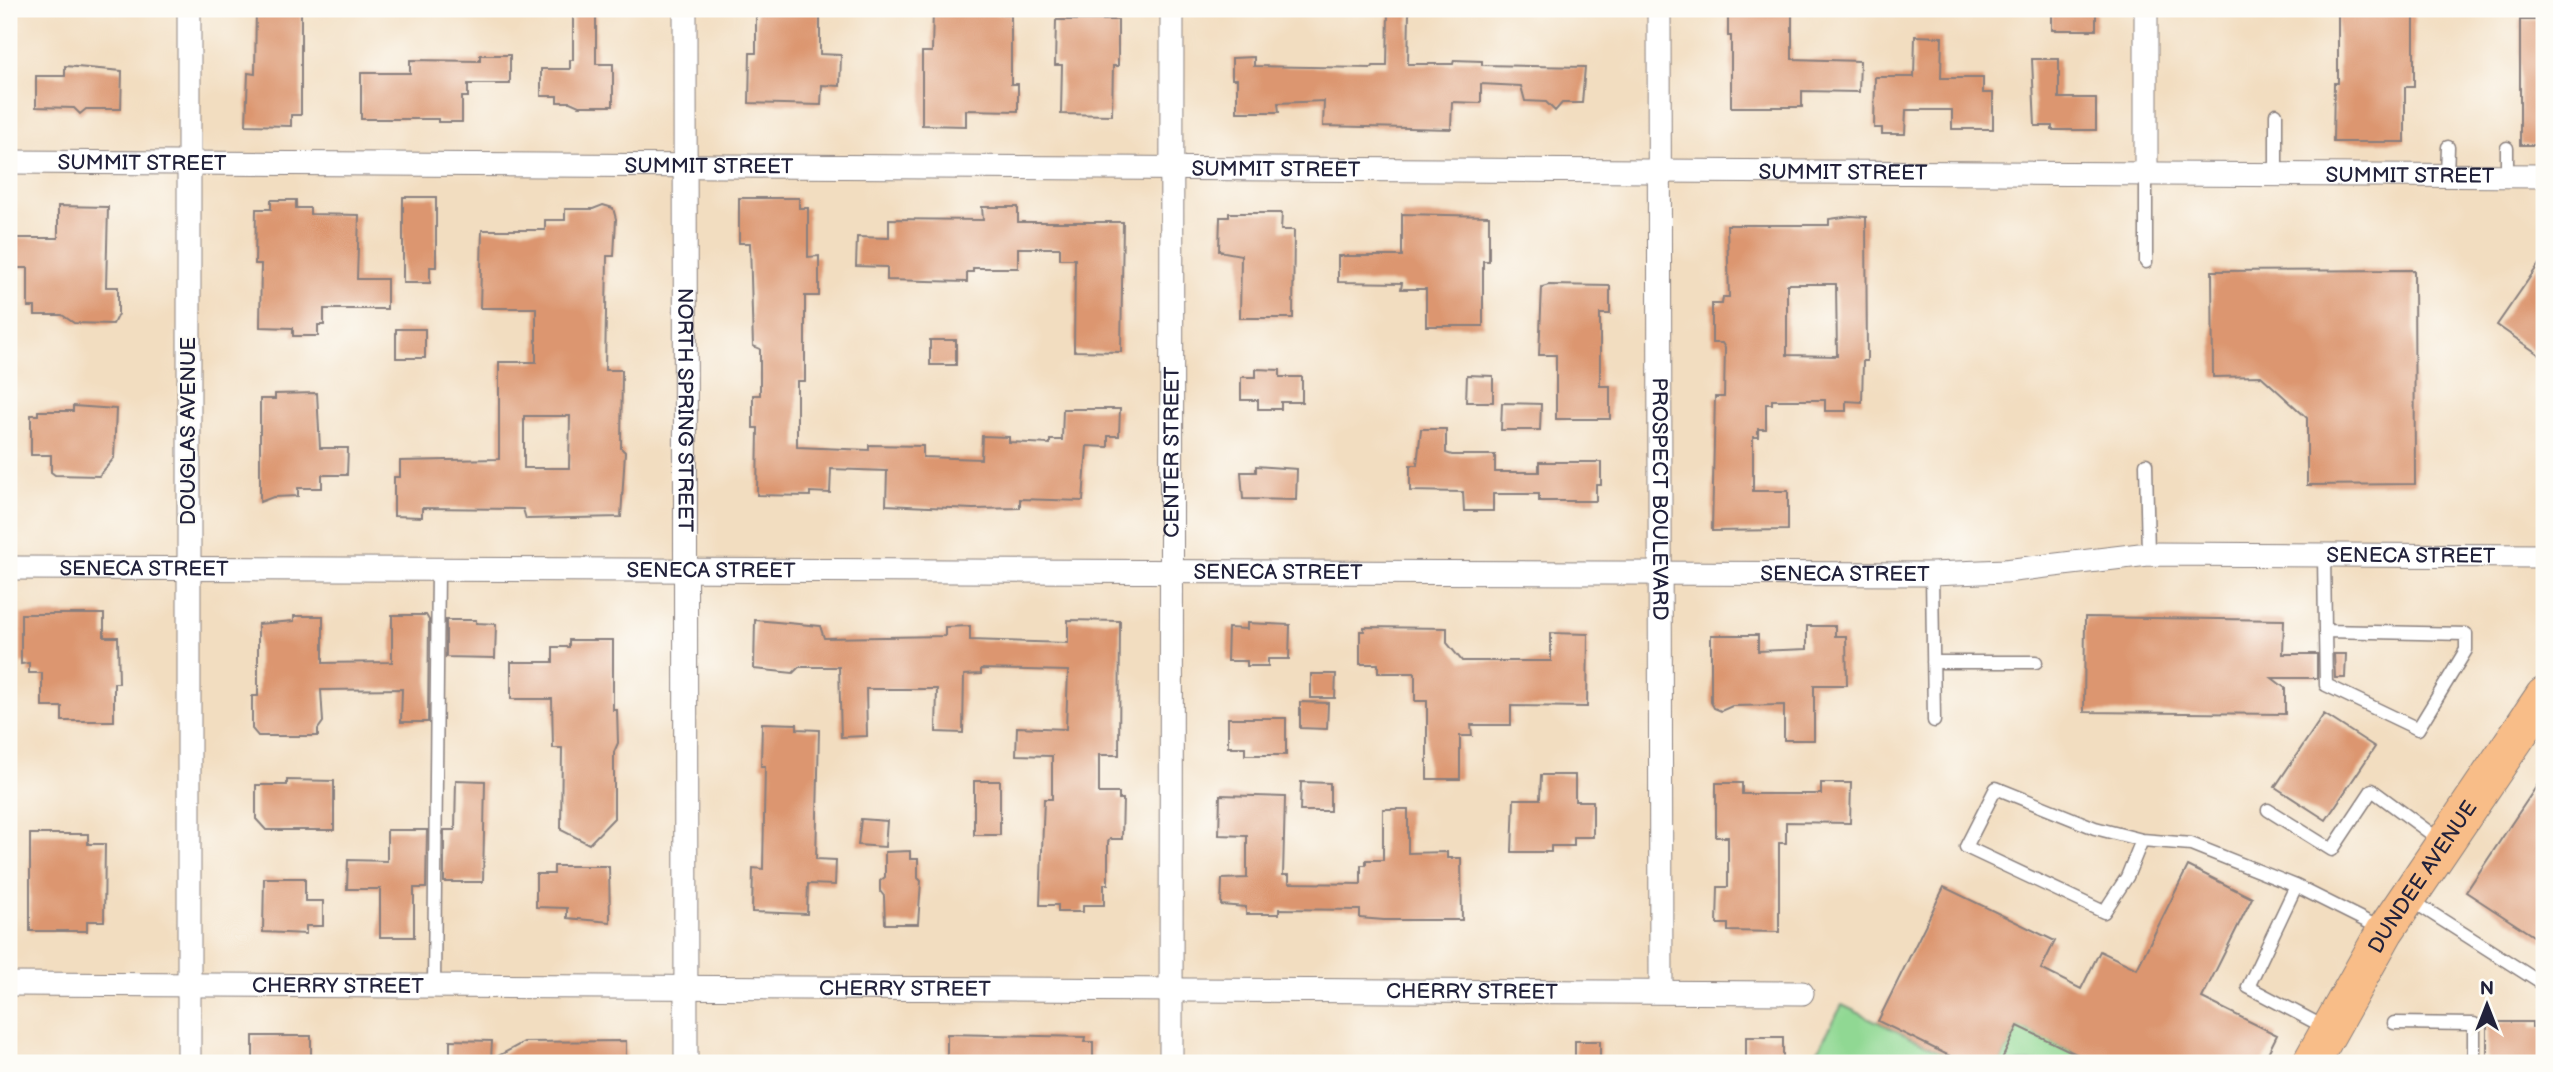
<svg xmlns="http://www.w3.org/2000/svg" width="2553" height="1072" font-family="'Balsamiq Sans',sans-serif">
	<rect width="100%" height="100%" fill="#fdfcf7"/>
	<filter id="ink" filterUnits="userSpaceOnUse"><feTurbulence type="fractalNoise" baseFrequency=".0143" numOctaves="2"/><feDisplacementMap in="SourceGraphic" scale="14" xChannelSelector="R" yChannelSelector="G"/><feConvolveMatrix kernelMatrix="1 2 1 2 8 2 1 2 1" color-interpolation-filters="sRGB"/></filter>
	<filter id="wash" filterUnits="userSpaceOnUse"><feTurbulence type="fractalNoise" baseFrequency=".00686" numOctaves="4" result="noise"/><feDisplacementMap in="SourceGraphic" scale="28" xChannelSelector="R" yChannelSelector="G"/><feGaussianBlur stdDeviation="1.57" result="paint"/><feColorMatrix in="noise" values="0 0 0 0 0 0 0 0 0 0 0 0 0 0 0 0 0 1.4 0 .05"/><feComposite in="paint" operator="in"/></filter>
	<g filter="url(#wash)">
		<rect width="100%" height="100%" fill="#f2ddc0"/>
		<path fill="#90d893" stroke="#597d67" stroke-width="2" d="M1842,1005l122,58h-153z
			M2018,1026l77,37h-95z"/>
		<g id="blocks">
			<path fill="#dc9670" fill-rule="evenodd" d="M256,9h45v106h-10v11l-45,-1 2,-52 7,1z
				M573,9h23v55h17v42h-34l-9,-4h-13v-6h-16v-27h29v-9h3z
				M756,9h64v45l21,1 -1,31 -18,-1 -1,20 -72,-2 1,-50h6z
				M933,9h39l-1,5h40v70h7v27l-52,-1v16l-44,-1v-73h10z
				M1768,9h24v50l68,2 -1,31 -57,-1v16h-71v-71h-3v-25z
				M2052,9h44v21h-44z
				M2338,9h76v78h-9v55h-72l1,-59h4z
				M1388,13h21l-1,51h45l1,-4 28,1v4l103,2 -3,36h-20l-7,8 -9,-9 -21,-1 -4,-15 -40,-2v19l-29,-1 -1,27 -128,-3 1,-25 -46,2 1,9h-42v-33h-5v-21l22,-1v9l118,2 1,-2h14z
				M1056,20h62v46h-5l-1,49 -51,-1 1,-49h-7z
				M2520,20h24v125h-24z
				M1915,36l27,1 -1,41h42v15h10v36h-41v-19h-46l-1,24h-23v-6h-8l1,-51h39z
				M480,55h30v29h-42v13h-6v25h-24v-3h-77v-46h49v-13l70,1z
				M2032,59h27v39h37v32h-44v-4h-17z
				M65,66l57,5 -1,38h-35l-6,5 -6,-6 -38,-1v-31h29z
				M403,197h33v70h-6v16h-27z
				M739,198h60v10h9v49l11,-1v40h-14v85h-8v66l72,3v-5l54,1v11l58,2 1,-23 27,1v5l41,2v-4h12l1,-31h57l-1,27h-11v11l-21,-1 -4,55 -63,-2v9l-47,1 -87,-4 1,-34 -56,-2 -1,24 -20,-1v4l-53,-1 1,-67h-5v-33h7v-46l-7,-3 -3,-103h-11z
				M271,200h25v8h14v6l49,1 -2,64h30v30h-63v16h-6v11h-25v-8l-33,-1 1,-63h-6l1,-55h15z
				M603,205l10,3 3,11 -2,37h-7l-2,114h17l-1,78 4,4 -4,65 -95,2 -3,-10 -101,-1v9l-28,-1v-39h6v-16l99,-2v-97h37v-54h-56l2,-78h63v-10h20v-11h28zM524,416h46l-1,52h-45z
				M58,206l50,1 -2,80h12v27l-5,10 -39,-1 -12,-8h-27v-8h-7v-39h-19v-30h49z
				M982,207h36v15h105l-2,130 -47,-1 1,-92h-15v-11h-42v20h-45v4h-6v10l-80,-2v-13l-31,-1 1,-29 32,1v-19l94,1z
				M1229,213h53l-1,17h13l-1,88h-53l1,-63 -22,-4 1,-34h9z
				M1402,214l87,2v45h-6v65h-57v-37h-25l1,-6 -64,-1v-26h64z
				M1851,216l15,1 1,144h-4l-1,41 -16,-1v10h-21v-11h-53v4h-6v25h-8v8h-5v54h35v39l-76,1 3,-134h9l1,-49 -3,-5h-10v-39h10l1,-7h6l-2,-72h102v-6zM1787,284h49l1,72 -50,-1z
				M2544,257v101l-47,-33z
				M2414,270l1,214 -108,1v-67l-46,-42 -48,1 -1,-106z
				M1549,285l61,1v28h-10v72h10v33h-54v-64h-17l3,-68z
				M396,329h29v29h-29z
				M930,340h26v25h-26z
				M1256,369l24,1v7h22v25h-21v7h-23v-9h-17v-23h15z
				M1467,375l26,1v26h-27z
				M317,393l3,55h28l-1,27h-25v13h-24v8l-25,1 -13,5v-103h15v-5z
				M1502,403l39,1 -1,26h-39z
				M73,406l43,3 -2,49 -15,18 -44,-1 -4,-3v-17h-20v-40h7v-4h35z
				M1421,429h25v24l6,2h43v17h44v-10h62v23h-5v16h-57v-7h-46v17h-29l-1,-19 -53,-1v-26h7z
				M1256,466l41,3 -1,31 -53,-1 -2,-27h15z
				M21,614h83v23h14l1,46h-5v38h-52v-14h-20v-34h-13v-10l-8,1z
				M392,615h34l3,5 -1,102h-27l1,-33 -81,1 2,32 -5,7v7h-60l-6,-7v-33h6v-72l36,-3v-5h29v47l69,-1z
				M2085,617l199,3 -1,34h34v24h-45l13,10v26l-201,-2z
				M446,620h30v3l20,1 -1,34 -49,-1z
				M755,620l65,6 4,12 121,-2v-9l25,-1v14l98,3v-23l52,1 -1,134h-20v38h20v6h4l-1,40h-12l-2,3v42h-4v21h-21v7h-25v-7h-18l4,-106h8v-43l-36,-1 1,-28 49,2 2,-58 -87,-2v5l-17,1 -1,58 -27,-1 1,-43h-71l1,47 -26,1 -2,-70h-40l-6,6 -39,-4z
				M1247,623l43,2 -1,34h-21v7h-21v-5h-20l1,-33 19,1z
				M1807,626h28v10h11l1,49h-33v55h-30v-35l-52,1 -11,5 -7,-3 -3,-6v-67h47v16l49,-2z
				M1364,627l83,1v15l15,18h89v-28l37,1 -1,73 -76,-1v19h-40l1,11h-12v43h-33v-78h-12v-28h-37v-9h-18v-33h4z
				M569,640h44v70h4l1,33 -4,9v66l-25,26 -28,-14 1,-82h-9l-1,-49h-41v-37h42v-15h16z
				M2334,654h12l-1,24h-10z
				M1311,674h25l-1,24h-24z
				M1300,702l28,1 -1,26 -27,-1z
				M2324,714l51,33 -49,73 -51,-33z
				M1228,718h58v37h-41v-8h-17z
				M762,723l35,1v5l22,1 -3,129 20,1 -1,25 -27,-1 -1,30 -55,-2 1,-44 10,1 2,-103h-4z
				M1541,775h34v26h18v36h-19v9h-23v6h-39l2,-53h26z
				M2544,775v168l-78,-51z
				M287,780l47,1v49h-68l-10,-11v-34h31z
				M456,780l29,1 -2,101h-39v-52h11z
				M974,781h26v54h-26z
				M1301,782l29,1v28h-30z
				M1716,783h26v11h79v-11h30l-1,40 -64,-1v21h-7v89l-51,-1v-7h-11l1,-37h10v-50h-12z
				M1220,795l65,2 -2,78h6v8l72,1v-19h5v-5h17v-51h25v44l39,-1v6h14l1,62h-78l-24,-2v-8l-81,-1v5h-33v-7l-25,-2 1,-26 25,-1v-42l-28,-1z
				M861,819l26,2 -2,26 -27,-2z
				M387,830h40l-1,58h-12v49h-34v-48h-33l1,-29 39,1z
				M30,834h58v10h17l-1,77h-17v10h-57z
				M910,851v8h8v19l3,3 -3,43h-33l-1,-28 -4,-5v-10l5,-4v-25z
				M554,866h55l1,56 -43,-4v-10l-31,-1v-33h18z
				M2188,866l64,32 -50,100 75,37 -14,28h-168l-77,-37 -18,37h-36l-86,-42 66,-134 111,54 -14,28 40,20 19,-38 37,18z
				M264,878h41v23h18v25h-17v8l-43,-2z
				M2487,1022h45v5h12v32l-11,4h-46z
				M947,1034l138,3 -1,5h9v21h-146z
				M253,1036h58v27h-58z
				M1746,1037h37v26h-37z
				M450,1040l42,1 -1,19 33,-18 102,-1v22h-176z
				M1575,1041h25v22h-25z"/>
		</g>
	</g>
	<g filter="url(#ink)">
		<use href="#blocks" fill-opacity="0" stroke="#8a807e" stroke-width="2"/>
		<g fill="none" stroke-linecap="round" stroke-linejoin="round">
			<defs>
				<path id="lane" d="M2276,114v60
					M2507,148v27
					M2146,173v89
					M2447,175l1,-28
					M2146,464l2,90
					M2324,554l1,77 141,3v16l-48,79 -92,-44 -1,-54
					M1932,574l2,147
					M1933,662h103
					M2268,810l64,40 40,-60 69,51
					M2142,840l-15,37 -23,35 -138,-65 30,-59 99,40 47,12 49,4 105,42 86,43
					M2296,886l-48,101 80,42
					M2411,900l133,85
					M434,985l4,-416
					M2394,1023l80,1v39"/>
				<g id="street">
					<path id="s1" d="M685,9l1,1054"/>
					<path id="s2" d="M1659,9l2,981"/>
					<path id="s3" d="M9,162l2535,14"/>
					<path d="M2146,173v-164"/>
					<path id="s4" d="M9,568l1923,6 73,-3 143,-17 396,2"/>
					<path id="s5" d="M9,984l1793,9"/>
					<path d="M189,1063v-1054"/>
					<path id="s6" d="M1171,1063l1,-1054"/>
				</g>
				<g id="primary">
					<path id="s7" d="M2311,1063l74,-132 159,-235"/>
				</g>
			</defs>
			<use href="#lane" stroke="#8a807e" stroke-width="15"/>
			<use href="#street" stroke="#8a807e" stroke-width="25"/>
			<use href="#primary" stroke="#8a807e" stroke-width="39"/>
			<use href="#lane" stroke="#fff" stroke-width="12"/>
			<use href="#street" stroke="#fff" stroke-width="23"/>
			<use href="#primary" stroke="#f8bd88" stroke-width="37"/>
		</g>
	</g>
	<g text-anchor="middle" stroke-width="5" stroke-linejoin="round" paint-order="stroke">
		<g font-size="21" fill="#22223b" stroke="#fdfcf7">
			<text dy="7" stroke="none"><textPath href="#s3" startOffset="133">SUMMIT STREET</textPath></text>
			<text dy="7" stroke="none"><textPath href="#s3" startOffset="700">SUMMIT STREET</textPath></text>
			<text dy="7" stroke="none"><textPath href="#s3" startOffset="1267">SUMMIT STREET</textPath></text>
			<text dy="7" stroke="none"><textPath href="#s3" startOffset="1834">SUMMIT STREET</textPath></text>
			<text dy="7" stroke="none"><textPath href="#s3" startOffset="2401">SUMMIT STREET</textPath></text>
			<text dy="7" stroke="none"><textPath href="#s1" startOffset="401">NORTH SPRING STREET</textPath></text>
			<text transform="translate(188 431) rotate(-90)" y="7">DOUGLAS AVENUE</text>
			<text dy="7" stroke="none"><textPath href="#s6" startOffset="611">CENTER STREET</textPath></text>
			<text dy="7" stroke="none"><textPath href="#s2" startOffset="490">PROSPECT BOULEVARD</textPath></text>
			<text dy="7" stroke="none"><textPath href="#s4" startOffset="2403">SENECA STREET</textPath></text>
			<text dy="7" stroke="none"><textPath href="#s4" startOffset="135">SENECA STREET</textPath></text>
			<text dy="7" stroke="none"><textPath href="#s4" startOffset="702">SENECA STREET</textPath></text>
			<text dy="7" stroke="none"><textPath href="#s4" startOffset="1836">SENECA STREET</textPath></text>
			<text dy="7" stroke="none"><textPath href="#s4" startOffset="1269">SENECA STREET</textPath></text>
			<text dy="7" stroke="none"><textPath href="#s7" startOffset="217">DUNDEE AVENUE</textPath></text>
			<text dy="7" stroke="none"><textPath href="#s5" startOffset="329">CHERRY STREET</textPath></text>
			<text dy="7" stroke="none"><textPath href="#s5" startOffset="896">CHERRY STREET</textPath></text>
			<text dy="7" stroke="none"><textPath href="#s5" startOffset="1463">CHERRY STREET</textPath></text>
		</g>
	</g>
	<rect width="2553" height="1072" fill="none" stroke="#fdfcf7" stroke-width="35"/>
	<g transform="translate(2487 1005)" stroke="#fdfcf7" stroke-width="5" paint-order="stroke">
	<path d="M0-5L12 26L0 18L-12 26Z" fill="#22223b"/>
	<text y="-10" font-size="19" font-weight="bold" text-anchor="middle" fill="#22223b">N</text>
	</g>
</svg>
